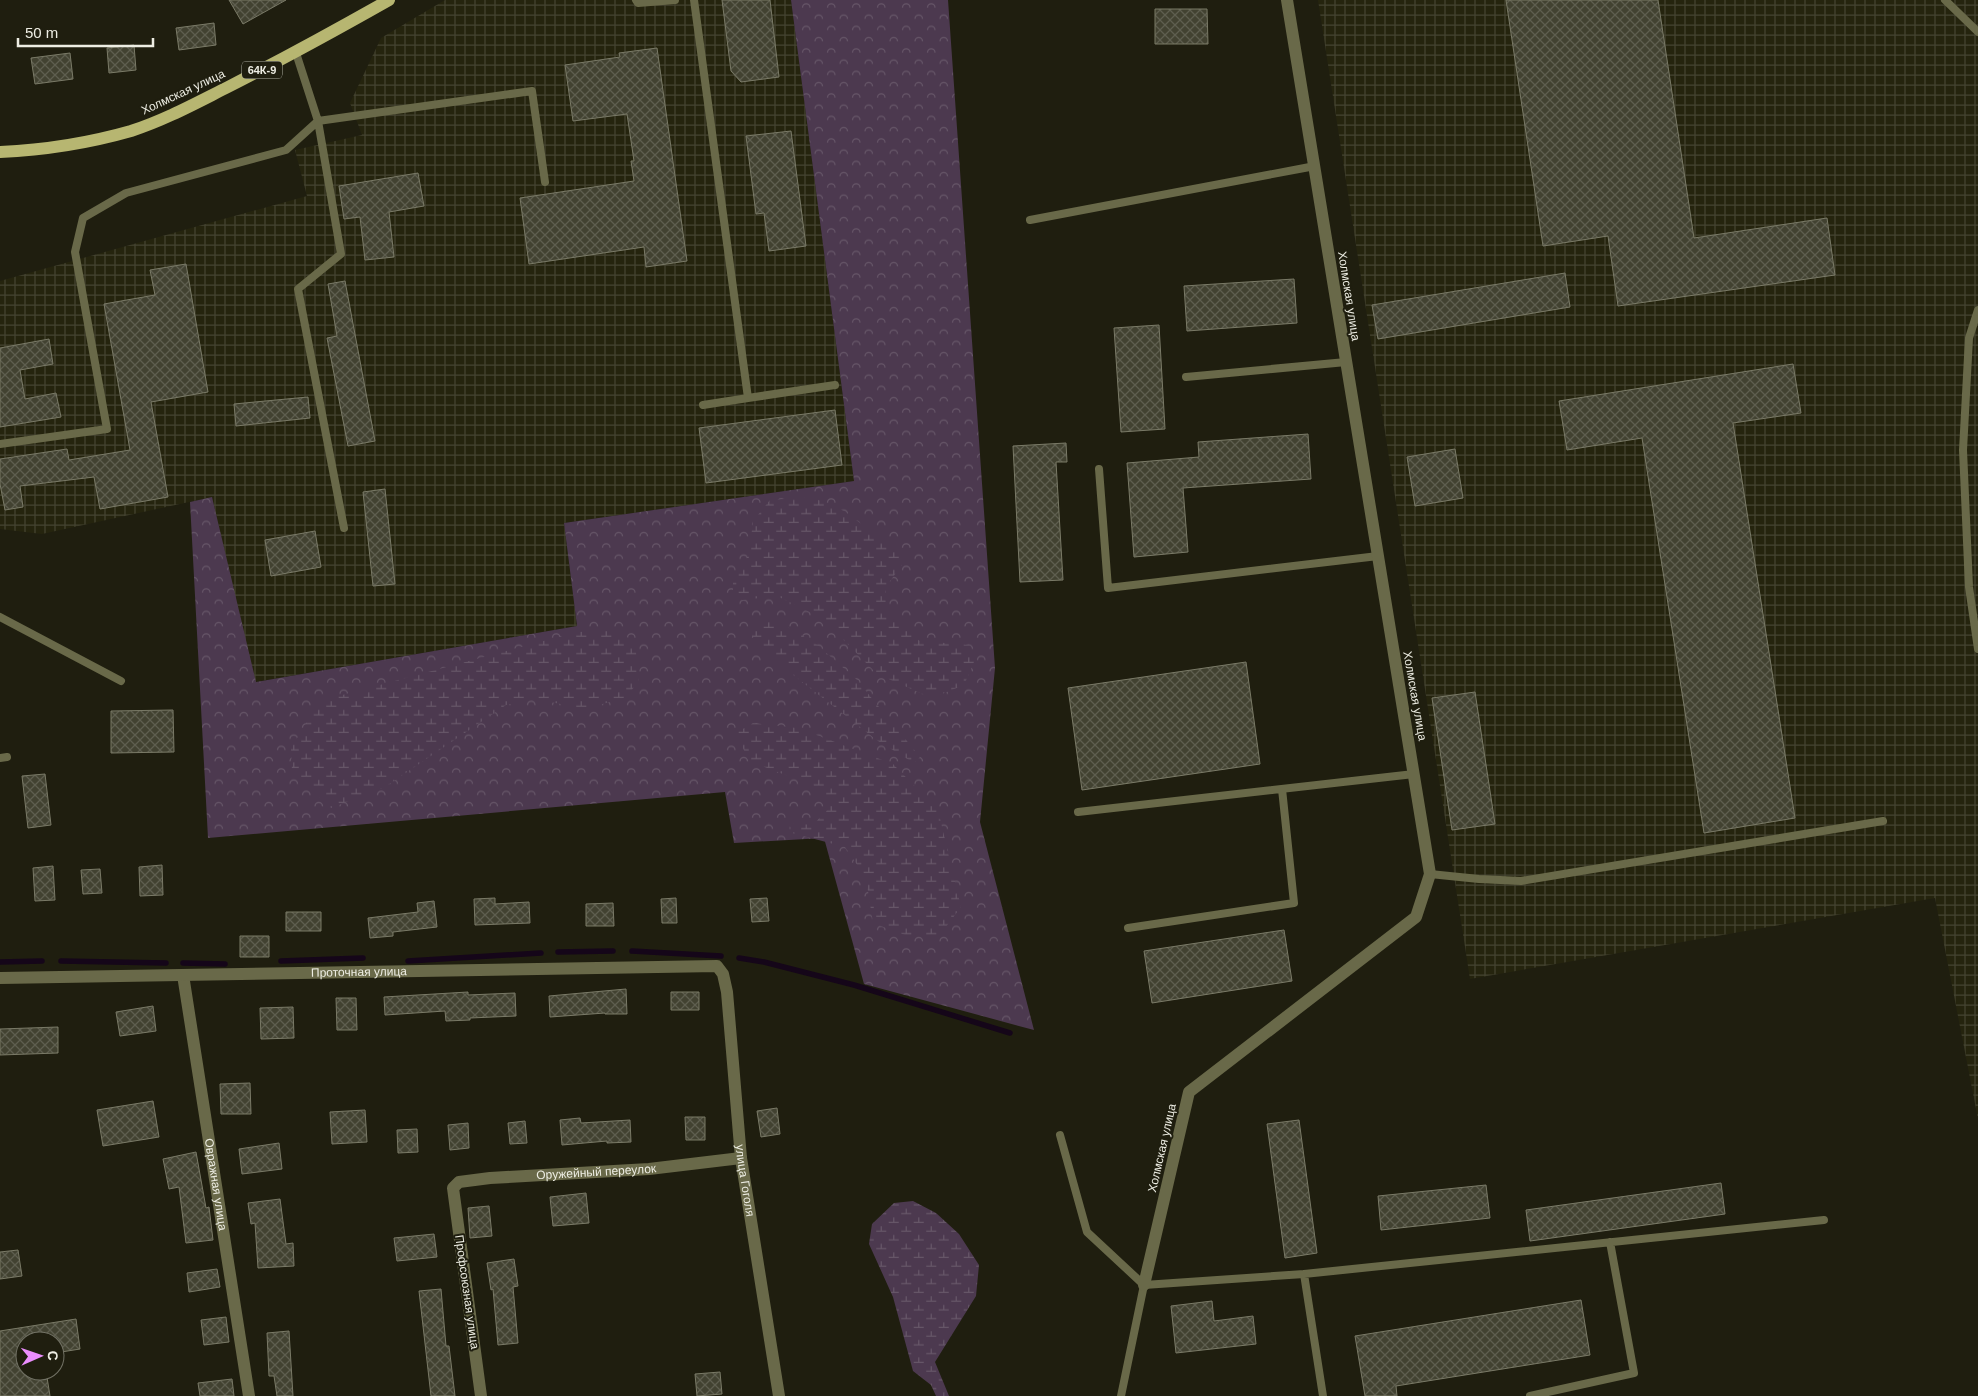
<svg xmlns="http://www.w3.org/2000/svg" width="1978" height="1396" font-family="Helvetica,sans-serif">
	<defs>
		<pattern id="industrial-grid" width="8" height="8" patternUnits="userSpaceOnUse" patternTransform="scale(1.25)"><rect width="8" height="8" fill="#25240e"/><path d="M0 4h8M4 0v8" fill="none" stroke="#454431"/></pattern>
		<pattern id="forest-crowns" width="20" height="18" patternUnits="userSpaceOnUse" patternTransform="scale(1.25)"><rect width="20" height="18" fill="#4c394f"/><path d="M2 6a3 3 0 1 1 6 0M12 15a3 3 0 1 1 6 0" fill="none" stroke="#665668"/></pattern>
		<pattern id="wetland-marsh" width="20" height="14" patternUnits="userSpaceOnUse" patternTransform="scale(1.25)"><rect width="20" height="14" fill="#4c394f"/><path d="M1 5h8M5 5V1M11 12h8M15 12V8" fill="none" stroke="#665668"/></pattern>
		<pattern id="building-cross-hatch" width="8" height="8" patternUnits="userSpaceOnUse" patternTransform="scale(1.25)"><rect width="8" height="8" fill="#424231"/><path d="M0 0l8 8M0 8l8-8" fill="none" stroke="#5e5e4f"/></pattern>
	</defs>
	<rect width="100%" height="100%" fill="#1f1e0f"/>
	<path fill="url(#industrial-grid)" d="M445,0h346l63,481 -290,42 13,103 -322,56 -43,-185 -170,37 -42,-5v-248l307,-85 -12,-46 67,-15 -12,-32 31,-65z
		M1318,0h660v1119l-43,-221 -465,81z"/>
	<path fill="url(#forest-crowns)" d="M791,0h157l47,668 -15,154 54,208 -170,-46 -40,-146 -90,5 -9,-51 -517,46 -18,-336 22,-5 44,185 321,-56 -13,-103 290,-42z"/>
	<path fill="url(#wetland-marsh)" d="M812,497l32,14 63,47 -22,30 1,25 34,28 50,4 5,15 -11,25 -32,13 -55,-24 -55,-56 -45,-22 -35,4 -9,-7v-14l16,-25 4,-33 17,-21z
		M760,621h17l38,22 41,36 64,78 -6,6 -36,-22 -113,-88 -14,-19z
		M607,631l28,9 4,40 -12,17 -42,12 -49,-10 -30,6 -121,82 -54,21 -39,-37 -1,-23 29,-47 257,-69z
		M753,723l45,5 95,36 45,46 23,97 -22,29 -34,-1 -32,-12 -7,-45 -21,-31 -53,-14 -3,-10 24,2 15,-16 -6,-20 -73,-28 -13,-28z
		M913,1201l23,12 23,21 20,31 -3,31 -41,66 14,34h-13l-5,-11 -18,-14 -20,-74 -24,-53 3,-20 22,-21z"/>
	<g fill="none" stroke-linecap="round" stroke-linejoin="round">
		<path stroke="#150619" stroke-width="5.5" d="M632,951l89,5
			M558,952l55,-1
			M739,958l25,4 90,23 156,48
			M61,961l105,2
			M281,961l82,-3
			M408,961l133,-8
			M0,962l42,-1
			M183,963l42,1"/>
	</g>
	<path fill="url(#building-cross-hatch)" stroke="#7a7a67" d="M229,0h57l-43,24z
		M722,0h48l9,77 -38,5 -10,-11z
		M1506,0h152l36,238 133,-20 8,57 -217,31 -10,-70 -65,10z
		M1155,9h52l1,35h-53z
		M214,23l2,22 -37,5 -3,-22z
		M134,45l2,25 -27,3 -2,-25z
		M657,48l30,213 -41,6 -2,-20 -115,17 -9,-66 114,-17 -3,-20h3l-7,-47 -54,7 -8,-56 55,-8 -1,-4z
		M70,53l3,26 -38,5 -4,-26z
		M791,131l15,115 -37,5 -5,-38 -8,1 -10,-78z
		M418,173l6,33 -35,6 5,45 -29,3 -5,-43 -16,2 -5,-33z
		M186,264l22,128 -57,10 17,95 -68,12 -6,-32 -74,9 3,21 -18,3 -5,-26v-25l67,-10 2,11 61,-10 -26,-146 51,-9 -5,-25z
		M1565,273l5,34 -192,32 -6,-34z
		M1294,279l3,44 -110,8 -3,-45z
		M345,281l30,160 -27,5 -21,-108 10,-2 -9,-52z
		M1159,325l6,104 -44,3 -7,-104z
		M49,339l4,25 -33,6 5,29 31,-6 5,24 -61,10v-79z
		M1793,364l8,49 -68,10 62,395 -91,15 -62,-395 -75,12 -8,-49z
		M308,397l2,21 -74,8 -2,-22z
		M835,410l7,55 -136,18 -7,-55z
		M1308,434l3,45 -128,9 5,64 -54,5 -7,-94 72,-6 -1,-15z
		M1066,443l1,19h-11l7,118 -43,2 -7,-136z
		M1455,449l8,49 -48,8 -8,-49z
		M385,489l10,95 -22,2 -10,-94z
		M315,531l6,36 -50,9 -6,-36z
		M1246,662l14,102 -178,26 -14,-102z
		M1475,692l20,132 -43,6 -20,-132z
		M173,710l1,42 -63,1v-42z
		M45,774l6,51 -23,3 -6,-52z
		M162,865l1,30 -23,1 -1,-29z
		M53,866l2,34 -20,1 -2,-33z
		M100,869l2,24 -19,1 -2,-24z
		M495,898v6l34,-2 1,21 -55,2 -1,-26z
		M676,898l1,25h-15l-1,-24z
		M767,898l2,23 -17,1 -2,-23z
		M434,901l3,26 -44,5v4l-23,2 -2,-20 50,-6 -1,-9z
		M613,903l1,23h-28v-22z
		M286,912h35v19h-35z
		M1284,930l8,51 -140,22 -8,-52z
		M240,936h29v21h-29z
		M626,989l1,25h-22v-1l-55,4 -1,-21z
		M468,992v3l47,-2 1,23 -46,2v2l-24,1 -1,-10 -60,4 -1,-18z
		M671,992h28v18h-28z
		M336,998h20l1,32h-20z
		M153,1006l3,25 -36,5 -4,-24z
		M293,1007l1,31 -33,1 -1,-31z
		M58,1027v26l-58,2v-26z
		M250,1083l1,31h-30l-1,-30z
		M153,1101l6,36 -56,9 -6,-36z
		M777,1108l3,26 -19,3 -4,-26z
		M365,1110l2,32 -35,2 -2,-32z
		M685,1117h20v23h-19z
		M580,1118l1,5 49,-3 1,22 -24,1v-2l-45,4 -2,-25z
		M1299,1120l18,133 -32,5 -18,-134z
		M525,1121l2,22 -17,1 -2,-21z
		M468,1123l1,25 -19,2 -2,-25z
		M417,1129l1,23 -20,1 -1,-23z
		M279,1143l3,26 -40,5 -3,-25z
		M196,1152l10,56 3,-1 4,33 -27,3 -7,-56 -10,2 -6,-30z
		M1721,1183l4,31 -195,27 -4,-31z
		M1486,1185l4,33 -109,12 -3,-34z
		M586,1193l3,30 -36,3 -3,-29z
		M280,1199l6,45 7,-1 1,23 -36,2 -3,-45 -4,1 -3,-21z
		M489,1206l3,30 -22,2 -2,-30z
		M434,1234l3,23 -40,4 -3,-23z
		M18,1250l4,26 -22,3v-27z
		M514,1259l4,27 -5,1 5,56 -20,2 -5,-56 -2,1 -4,-27z
		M217,1269l3,18 -31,5 -2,-19z
		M441,1289l5,57h3l6,50h-24l-12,-105z
		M1581,1300l9,55 -194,31 1,10h-32l-10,-60z
		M1212,1301l2,20 39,-5 3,28 -80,9 -5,-47z
		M226,1317l3,25 -25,3 -3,-25z
		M76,1319l4,30 -25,4v-12h-30v30h21l4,25h-50v-65z
		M289,1331l4,65h-16l-3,-20h-5l-2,-43z
		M720,1372l2,22 -25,2 -2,-22z
		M232,1379l2,17h-34l-2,-13z"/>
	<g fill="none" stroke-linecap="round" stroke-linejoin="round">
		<path stroke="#696949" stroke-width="8" d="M636,0l2,3 37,-3
			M694,0l54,398 87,-13
			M1945,0l33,32
			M1030,220l285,-54
			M1978,310l-9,28 -6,112 6,137 9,62
			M1186,377l160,-15
			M703,405l45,-7
			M0,444l107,-15 -32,-177 8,-34 43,-25 160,-43 32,-29 -22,-68
			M1099,469l9,119 270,-32
			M344,528l-46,-239 43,-35 -23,-133 214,-30 13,91
			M0,617l121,64
			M0,758l7,-1
			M1078,812l336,-38
			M1430,874l49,5 42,2 362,-60
			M1128,928l166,-25 -12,-114
			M1060,1135l27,97 57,53 160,-11 520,-54
			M1304,1274l19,122
			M1121,1396l23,-111
			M1530,1396l104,-23 -24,-131"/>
		<g stroke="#696949" stroke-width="12">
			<path id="s1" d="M183,975l66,421"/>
			<path id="s2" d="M0,978l717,-12 6,8 4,18 14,166 38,238"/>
			<path d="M1144,1285l45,-193 227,-175 14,-43 -143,-874"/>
			<path id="s3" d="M481,1396l-28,-208 6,-6 31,-4 159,-9 92,-11"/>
		</g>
		<path stroke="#b7b671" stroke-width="12" d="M0,152c44,-2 89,-9 131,-21 34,-11 65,-28 97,-44 55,-28 108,-57 161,-87"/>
	</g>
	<g text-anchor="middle" stroke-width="4" stroke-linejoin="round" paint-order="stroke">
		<rect fill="#1f1e0f" stroke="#afafa3" stroke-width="1" x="242" y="61.5" width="40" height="17" rx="4"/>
		<g font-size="11" font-weight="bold" fill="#edede3">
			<text x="262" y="74">64К-9</text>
		</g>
		<g font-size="12" fill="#edede3" stroke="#1f1e0f">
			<text transform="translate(183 92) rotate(-25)" y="4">Холмская улица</text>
			<text transform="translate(1349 296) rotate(81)" y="4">Холмская улица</text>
			<text transform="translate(1415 696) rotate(80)" y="4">Холмская улица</text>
			<text dy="4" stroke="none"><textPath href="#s2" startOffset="359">Проточная улица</textPath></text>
			<text transform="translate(1162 1148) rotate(-77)" y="4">Холмская улица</text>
			<text dy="4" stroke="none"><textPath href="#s3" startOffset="356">Оружейный переулок</textPath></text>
			<text dy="4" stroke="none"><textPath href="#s2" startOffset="935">улица Гоголя</textPath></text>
			<text dy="4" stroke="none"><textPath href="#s1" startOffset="212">Овражная улица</textPath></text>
			<text transform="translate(467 1292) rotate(82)" y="4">Профсоюзная улица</text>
		</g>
	</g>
	<g transform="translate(40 1356) rotate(88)"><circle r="24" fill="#1f1e0f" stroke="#717164"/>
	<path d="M0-4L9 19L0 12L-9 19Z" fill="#ea8dfd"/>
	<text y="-8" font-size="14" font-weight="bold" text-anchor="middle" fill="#edede3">С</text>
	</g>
	<path d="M18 38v8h135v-8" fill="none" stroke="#edede3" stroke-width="2.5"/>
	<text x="25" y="38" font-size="15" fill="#edede3" stroke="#1f1e0f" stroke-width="4" paint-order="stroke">50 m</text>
</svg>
